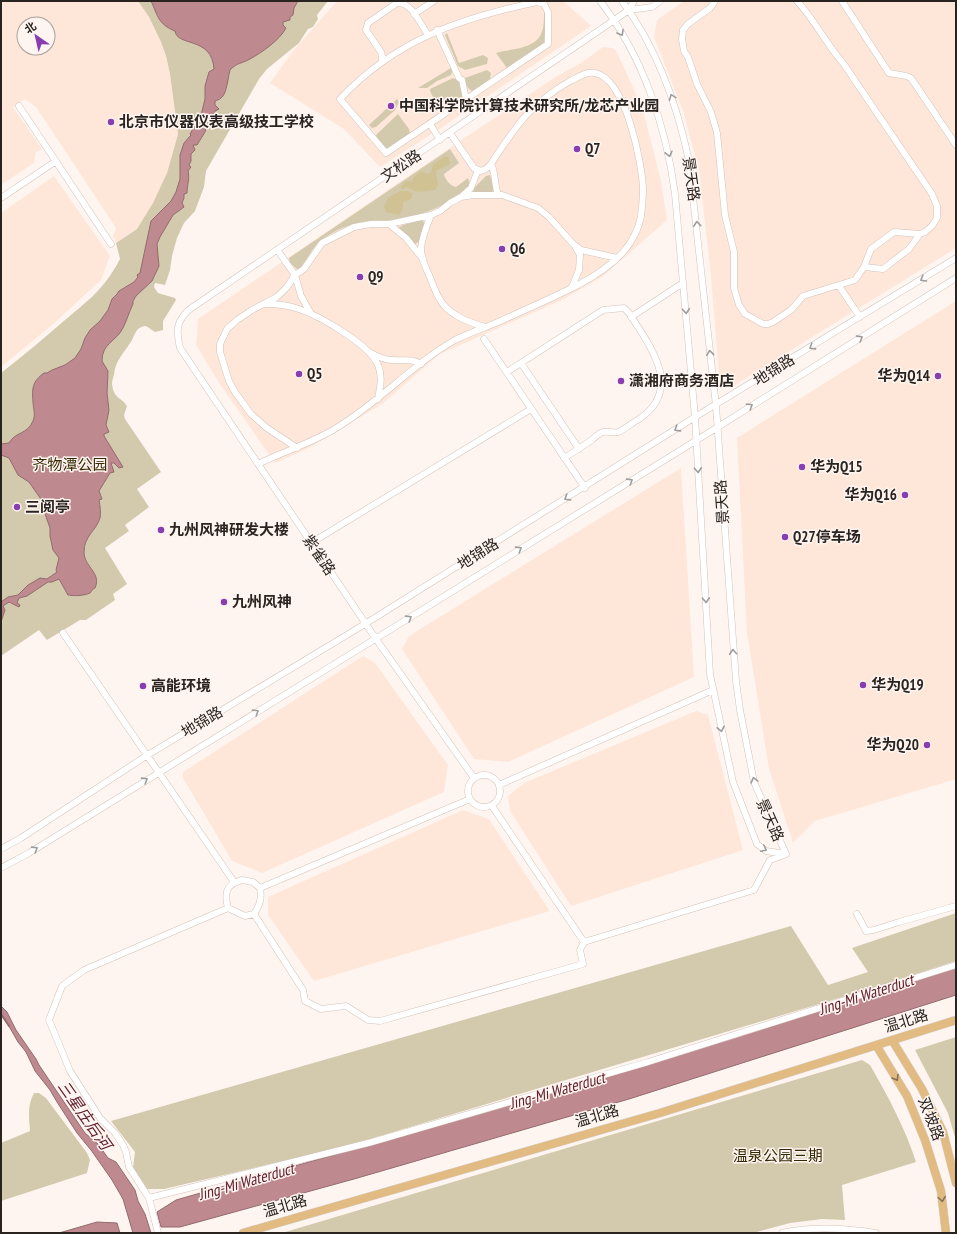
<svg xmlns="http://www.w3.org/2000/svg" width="957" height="1234" font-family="'PT Sans Narrow','Noto Sans SC',sans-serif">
	<rect width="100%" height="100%" fill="#fff5f0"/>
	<path fill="#fee7d9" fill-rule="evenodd" d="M1,1h137l11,16 12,25 5,14 4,18 8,60 -11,39 -13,30 -17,26 -21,14 -3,-7 3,-8 -80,-121 -11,-8 -12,8 29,42 -6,3 -2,11 -33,22zM24,24h24v24h-24z
		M337,1h226l28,25 -156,106 -55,35 -36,-38 -74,-46 23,-32z
		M684,1h272v247l-221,137 -16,-9 -8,-100 -12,-106 -16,-59 -29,-74 3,-17z
		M603,47l10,1 4,4 26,58 18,71 6,39 -65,57 -40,23 -122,54 -58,50 -73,44 -34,15 -56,-80 -23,-38 2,-26 265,-180 94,-63 24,-13z
		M54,176l56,80 -9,24 -49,45 -51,42v-154z
		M956,301v478l-141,42 -22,22 -24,-74 -22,-136 -10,-195z
		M681,468l13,209 -186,85 -34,-3 -72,-110 7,-13z
		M363,656l12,7 73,102 -4,27 -182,81 -30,-12 -49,-83v-6z
		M696,711l12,4 35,135 -172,56 -61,-95 -2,-15 16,-13z
		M463,810l26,9 61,92 -236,70 -46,-66v-18z"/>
	<path fill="#d3caad" d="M138,1h190l-11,14 1,4 -5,8 -5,2 -9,14 -32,26 -8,10 -53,92 -2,16 -9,24 -11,12 -7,15 -5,18 -2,14 -5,15 -10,-2 -1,4 4,6 17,5 1,2 -13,21v9l-8,2 -9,-6c-3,0 -5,1 -8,3 -3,3 -4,7 -6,11 -7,12 -17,20 -18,35 -1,3 -2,6 -2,9 2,16 10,13 15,22l-3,9 1,4 36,53 -24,17 12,18 -24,18 4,6 -24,17 22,36 -14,10 2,6 -29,20h-6l-33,20 -8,-10 -38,26v-283c22,-17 43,-35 64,-53 25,-21 39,-31 55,-61l-4,-16 21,-14 16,-26 14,-30 11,-39 -8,-60 -4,-18 -5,-14 -12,-25z
		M544,12l2,4 -2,27 -37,25 -11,-15c16,-5 43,-3 47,-25 1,-5 1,-11 1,-16z
		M447,33l12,30 24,-8 5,3 -1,6 -22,6 -7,-4 -13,-31z
		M451,68l1,4 -1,3 -14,6 -10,7h-9z
		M487,70l4,3 -1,6 -17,12c-6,-2 -7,-6 -8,-13z
		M453,78l5,2 6,10 -1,6 -19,14 -5,-2c-2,-8 -9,-13 -9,-19z
		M397,99l2,3 -4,8 -19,17 -4,1 -3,-3z
		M398,114l11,15 1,4 -23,16 -10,-10 -1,-4z
		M450,149l9,14 -15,11c1,5 6,12 12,13l12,-9 2,7c-22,21 -48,31 -77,35 -7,1 -15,0 -22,1 -17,1 -37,9 -51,20 -8,7 -13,19 -20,27l-3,1 -7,-6 -1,-5z
		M490,175l4,13 -2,4h-18l-1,-2 1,-2 12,-12z
		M421,220l2,1 2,3 -5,17 -5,3 -16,-14 -1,-2 5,-3z
		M956,913v48l-77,25 -532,160 -183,43h-18l-13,-22 2,-15 -24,-31 680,-195 37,59 40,-13 -16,-24z
		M956,1037v104l-8,-28 -33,-63z
		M862,1060l8,5c18,31 35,63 46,97l-74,23 3,35 -23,-1 -32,4 -37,10h-471z
		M34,1093h5l7,5 41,55 3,7 -3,13 -86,28v-58l29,-12c-1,-13 -3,-25 4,-38z"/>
	<path fill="#d1c293" d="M446,156l3,2 1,6 -14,7 2,14 -3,5 -17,2 -12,-5 -4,3 -1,-4 5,-5 6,1 1,-4 8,-7 6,3 4,-1 2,-9z
		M400,191h8l5,3 -2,5 -8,3v6l-4,7 -13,-3 -2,-5 4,-9z"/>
	<path fill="#be898f" stroke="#926b6e" d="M151,1h147l-4,7 -1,7 -3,2v3l-7,2v3l3,3c-6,12 -25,25 -36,31 -9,5 -12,3 -20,11 -2,7 -3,24 -9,28 -2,2 -4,2 -6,3v4l4,4 -4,2 -1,4 1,3 -6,6h-2l-2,8 -8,13h-4l2,5 -4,4v7l-2,4 2,2 -3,4c2,8 -1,14 -1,22l-3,1v4l-2,5 2,4 -11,8 -13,22 -3,7 2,22 -7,15 -16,15 -3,5v3c-4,8 -6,16 -10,24 -7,14 -21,15 -21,33l6,10 -1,22 2,17 -3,15 3,7 -5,2v2l19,31 -4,1 -5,-5h-3l3,9 -4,1 -11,18 3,8 -3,1c1,6 2,11 1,18 -4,13 -16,18 -16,34 0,15 18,21 11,36l-2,1 -3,4c-7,3 -15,3 -22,2l-9,-16 -7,3h-4l-21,14 -8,2 -2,5 3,2 -1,2 -10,-5 -6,4 2,4 -4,12 1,-10 -1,-10 7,-5 10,-2 10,-10 12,-7 7,1 10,-7 -1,-2 3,-12 -6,-8 -3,-14v-8l-6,-17 -1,-9 -14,-20 -11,-7 -9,-17 -8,-3v-11l8,-1c7,-12 18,-8 24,-22 3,-7 0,-13 0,-19 -1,-14 -1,-20 11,-29h3l5,-3 13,-5 10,-7 6,-9 4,-11 5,-8 10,-9 8,-11 4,-11 5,-5 2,-3 15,-9 4,-5 -1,-2 3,-2 11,-52 20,-20 5,-9 4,-13v-24l4,-12 7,-8 -1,-1 11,-19 4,-16v-13l4,-14 5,-3c-2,-33 -37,-22 -39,-38 -17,-7 -17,-15 -24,-30z
		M956,967v28l-327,104 -275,80 -174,48h-19l-4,-15 19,-12 210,-60z
		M1,1006l6,6 9,18 20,29 3,6 46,68 13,11 10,14 8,4 19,28 3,11 7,13 6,19h-18l-10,-34 -11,-19 -21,-30 -5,-6 -9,-11 -20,-31 -7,-12 -15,-19 -9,-19 -8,-10 -12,-21 -5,-6z
		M97,1222l20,1 3,10h-61z"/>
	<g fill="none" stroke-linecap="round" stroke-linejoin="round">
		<path stroke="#926b6e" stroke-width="2" d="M1,1014l8,12"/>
		<defs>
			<path id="minor" d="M600,1c43,55 66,125 75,193l20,223 15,257 23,108 24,62 9,7 20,3
				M622,1c35,47 55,103 67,160l27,245 20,275 4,29 14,72 32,72
				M715,1l-5,7 -22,16 -5,6 -1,9 2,12 4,6 9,27 14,28 6,21 8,82 9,37v36l5,17 6,9 18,10h5l5,-2 18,-12 12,-14 52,-16 9,-13 19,2 26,-20 11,-15 5,-2 7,-6 5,-8v-12l-5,-12 -89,-131c-17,-19 -28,-43 -46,-62
				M842,1l47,72 17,3 5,2 45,67
				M537,2l7,2 4,8v32l-162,109 -46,-54c55,-59 121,-81 197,-97z
				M629,10l5,-9
				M414,14l20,-13
				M437,30l22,48 3,2 4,19
				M382,62v-6l-1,-4 -15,-22 2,-7 29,-20c14,-2 24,22 31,32
				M19,106l92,138
				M430,124l10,16
				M491,164c5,9 3,21 7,30
				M461,197l12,-2h29l36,13 11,9 26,29 5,9 -1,15 -7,17
				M1,198l55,-37
				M431,215c-4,10 -9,22 -10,33 0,10 4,18 8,27 3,7 6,16 10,23 9,17 29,24 46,29
				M389,224l17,14 17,21
				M576,246l5,4 36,8
				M278,251l17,24 6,21 9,16
				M864,267l7,-18 23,-17 26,2
				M839,286l21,31
				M266,304c12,0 22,1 33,5 21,7 71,36 79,56 5,12 2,22 0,34
				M631,317l52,-34
				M484,339l101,149
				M371,353c7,4 14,7 22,7 12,1 18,-2 28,4
				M521,363l58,86
				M507,372l96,-62 21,-2 5,5c21,33 55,76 10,106 -7,4 -14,10 -21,13 -5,1 -11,-1 -15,0 -4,1 -8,5 -10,7 -10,7 -19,13 -29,19
				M297,448l-30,-20 -16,-14 -16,-22 -6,-11 -9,-29v-8l7,-15 10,-9 15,-10 25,-13 10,-10 8,-12 9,-6 18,-26 32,-16 17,-3h18l42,-9 9,-4 10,-8 11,-6 10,-9 7,-18
				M258,464c26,-13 55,-21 80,-37 41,-25 75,-63 117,-87 14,-7 29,-12 43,-18 27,-12 54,-24 80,-37 17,-9 34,-20 46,-34 8,-9 15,-23 17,-35 1,-8 2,-18 2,-27 -1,-26 -17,-110 -48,-116 -9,-2 -18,5 -25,8 -40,23 -55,46 -79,83l-5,5 -5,2 -7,-3 -24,-35
				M311,543l220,-134
				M63,633l171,249
				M468 791a16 16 0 1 1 32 0a16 16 0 1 1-32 0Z
				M474,778l-98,-139 -196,-291c-4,-18 -4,-27 10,-39l439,-299 23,-3 8,-6
				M499,785l214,-95
				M492,806l92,136
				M1,849l20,-11 125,-82 219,-132 330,-207 261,-159
				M1,868l28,-15 668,-413 259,-162
				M242,880l11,2 7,6c2,10 0,17 -6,26l-9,2 -17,-8c-4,-15 -2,-24 14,-28z
				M260,888l210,-89
				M254,914l49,76 2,11 16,8 25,-3 22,14 12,1 203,-57 -3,-14 4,-8 170,-52 16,-30 14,-5
				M857,914l9,17 8,-1 25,-8 57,-16
				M149,1198l223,-56 276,-80 308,-97
				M158,1233l-9,-35 -20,-31 -3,-15 -3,-7 -8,-12 -15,-15 -30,-47 -21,-51 13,-34 22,-16 144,-62
				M782,1233c30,-7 63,-5 94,0"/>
			<path id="major" d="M892,1040l30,49 21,43 13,51
				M876,1045l31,51 18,44 16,51 5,42
				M243,1233l417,-120 296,-93"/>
		</defs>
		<use href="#minor" stroke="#d1c2b9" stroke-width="7"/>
		<use href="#major" stroke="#d4d3d3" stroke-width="9"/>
		<use href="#minor" stroke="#fff" stroke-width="6"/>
		<use href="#major" stroke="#e2bb83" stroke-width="8"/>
	</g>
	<defs><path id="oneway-chevron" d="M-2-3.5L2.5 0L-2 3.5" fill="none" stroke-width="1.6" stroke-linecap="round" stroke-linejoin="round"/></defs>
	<g stroke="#9f9c9b">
		<use href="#oneway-chevron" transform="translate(621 33) rotate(61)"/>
		<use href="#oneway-chevron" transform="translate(672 97) rotate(-111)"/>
		<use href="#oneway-chevron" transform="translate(669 154) rotate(77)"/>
		<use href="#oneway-chevron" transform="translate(697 224) rotate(-96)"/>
		<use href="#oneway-chevron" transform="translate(923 279) rotate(149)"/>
		<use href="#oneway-chevron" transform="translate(686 311) rotate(85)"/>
		<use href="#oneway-chevron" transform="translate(860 338) rotate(-32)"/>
		<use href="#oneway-chevron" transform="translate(812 347) rotate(148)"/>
		<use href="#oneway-chevron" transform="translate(710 353) rotate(-96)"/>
		<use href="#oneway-chevron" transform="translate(750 406) rotate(-32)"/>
		<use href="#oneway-chevron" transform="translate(677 429) rotate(148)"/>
		<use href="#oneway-chevron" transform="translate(698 470) rotate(87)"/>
		<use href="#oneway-chevron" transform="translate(630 481) rotate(-32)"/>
		<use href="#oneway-chevron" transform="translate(567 498) rotate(148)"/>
		<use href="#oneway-chevron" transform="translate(519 549) rotate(-32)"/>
		<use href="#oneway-chevron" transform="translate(706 600) rotate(87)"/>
		<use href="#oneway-chevron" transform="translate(409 618) rotate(-32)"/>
		<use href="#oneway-chevron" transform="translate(733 652) rotate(-94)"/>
		<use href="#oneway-chevron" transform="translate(256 712) rotate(-32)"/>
		<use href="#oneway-chevron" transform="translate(721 729) rotate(78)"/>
		<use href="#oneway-chevron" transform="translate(145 780) rotate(-32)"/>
		<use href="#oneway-chevron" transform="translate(754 780) rotate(-105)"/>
		<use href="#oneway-chevron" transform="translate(35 849) rotate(-32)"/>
		<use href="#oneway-chevron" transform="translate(764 849) rotate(27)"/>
	</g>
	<g stroke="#867052">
		<use href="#oneway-chevron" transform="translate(896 1078) rotate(59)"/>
		<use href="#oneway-chevron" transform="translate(942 1199) rotate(82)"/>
	</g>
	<g fill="#883eb0" stroke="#fff5f0" stroke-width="1.5">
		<circle cx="391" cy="106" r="4"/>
		<circle cx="111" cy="122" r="4"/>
		<circle cx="577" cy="149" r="4"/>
		<circle cx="502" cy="249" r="4"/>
		<circle cx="360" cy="277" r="4"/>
		<circle cx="299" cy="374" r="4"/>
		<circle cx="938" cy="376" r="4"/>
		<circle cx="621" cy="381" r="4"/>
		<circle cx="802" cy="467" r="4"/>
		<circle cx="905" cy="495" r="4"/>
		<circle cx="17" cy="507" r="4"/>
		<circle cx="161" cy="530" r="4"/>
		<circle cx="785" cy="537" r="4"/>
		<circle cx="224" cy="602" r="4"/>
		<circle cx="863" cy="685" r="4"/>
		<circle cx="143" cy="686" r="4"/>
		<circle cx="927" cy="745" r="4"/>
	</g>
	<g text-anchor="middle" stroke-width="3" stroke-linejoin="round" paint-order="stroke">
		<g font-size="15" font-weight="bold" fill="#2a2421" stroke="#fff5f0" text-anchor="start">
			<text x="399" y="111">中国科学院计算技术研究所/龙芯产业园</text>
			<text x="119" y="127">北京市仪器仪表高级技工学校</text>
			<text x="585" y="154">Q7</text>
			<text x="510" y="254">Q6</text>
			<text x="368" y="282">Q9</text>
			<text x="307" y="379">Q5</text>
			<text x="930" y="381" text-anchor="end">华为Q14</text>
			<text x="629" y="386">潇湘府商务酒店</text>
			<text x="810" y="472">华为Q15</text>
			<text x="897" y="500" text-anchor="end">华为Q16</text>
			<text x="25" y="512">三阅亭</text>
			<text x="169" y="535">九州风神研发大楼</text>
			<text x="793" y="542">Q27停车场</text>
			<text x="232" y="607">九州风神</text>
			<text x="871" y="690">华为Q19</text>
			<text x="151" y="691">高能环境</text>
			<text x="919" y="750" text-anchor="end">华为Q20</text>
		</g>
		<g font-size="15" fill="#2a2421" stroke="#fff5f0">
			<text transform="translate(401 166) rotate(-34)" y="5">文松路</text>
			<text transform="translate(691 179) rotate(82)" y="5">景天路</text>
			<text transform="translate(774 370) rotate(-32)" y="5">地锦路</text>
			<text transform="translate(722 502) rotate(-94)" y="5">景天路</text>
			<text transform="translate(478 554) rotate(-32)" y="5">地锦路</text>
			<text transform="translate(319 555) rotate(56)" y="5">紫雀路</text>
			<text transform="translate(202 722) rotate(-31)" y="5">地锦路</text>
			<text transform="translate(770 820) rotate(66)" y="5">景天路</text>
			<text transform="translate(906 1021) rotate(-17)" y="5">温北路</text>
			<text transform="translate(597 1116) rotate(-16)" y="5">温北路</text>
			<text transform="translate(931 1119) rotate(69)" y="5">双坡路</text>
			<text transform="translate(285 1206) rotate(-16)" y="5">温北路</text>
		</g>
		<g font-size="15" fill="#342902" stroke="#fff5f0">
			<text x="70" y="470">齐物潭公园</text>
			<text x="778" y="1161">温泉公园三期</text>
		</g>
		<g font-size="16" font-style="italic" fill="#61202c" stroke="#fff5f0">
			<text transform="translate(866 994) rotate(-18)" y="6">Jing-Mi Waterduct</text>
			<text transform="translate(557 1090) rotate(-16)" y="6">Jing-Mi Waterduct</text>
			<text transform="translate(85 1115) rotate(55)" y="6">三星庄后河</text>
			<text transform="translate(246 1181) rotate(-16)" y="6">Jing-Mi Waterduct</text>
		</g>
	</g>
	<rect width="957" height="1234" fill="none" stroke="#2a2421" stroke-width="4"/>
	<g transform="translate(36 36) rotate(326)"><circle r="19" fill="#fff5f0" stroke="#aaa19d"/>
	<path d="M0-3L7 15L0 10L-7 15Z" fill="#883eb0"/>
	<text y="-6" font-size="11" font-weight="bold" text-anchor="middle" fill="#2a2421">北</text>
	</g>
</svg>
